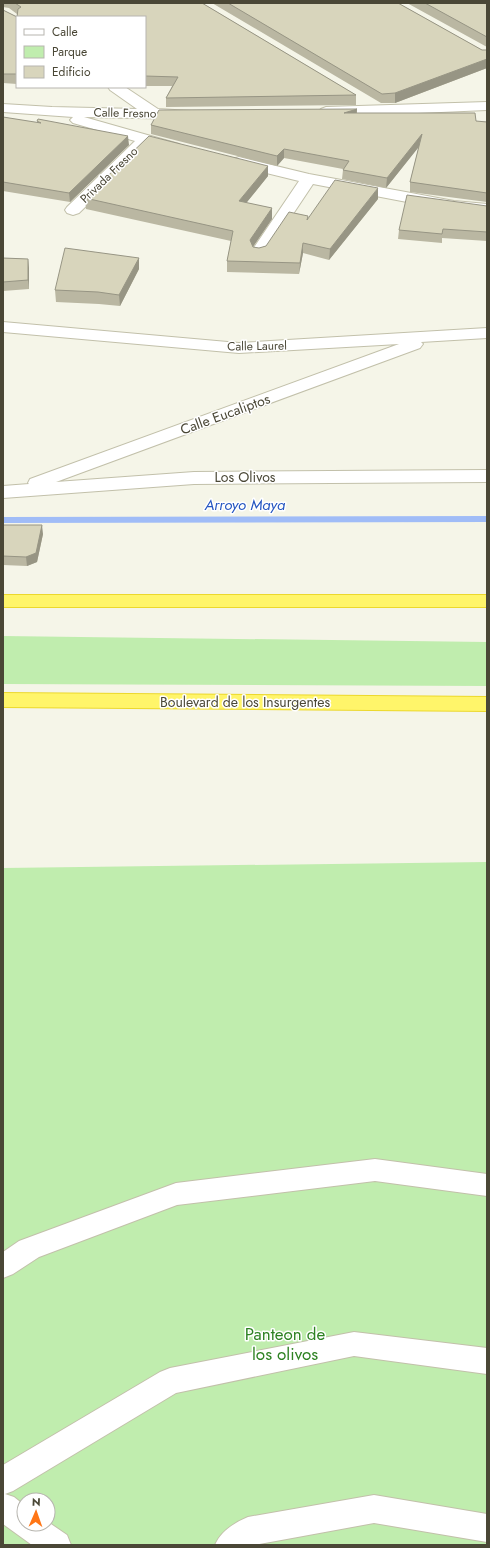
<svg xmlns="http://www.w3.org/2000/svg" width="490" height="1548" font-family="Jost,sans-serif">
	<rect width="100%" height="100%" fill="#f5f5e8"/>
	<path fill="#c0edae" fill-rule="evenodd" d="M3,636l484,6v44l-484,-2z
		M487,862v683h-484v-677zM24,1500h24v24h-24z"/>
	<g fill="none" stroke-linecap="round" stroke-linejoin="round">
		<path fill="#a0bcf7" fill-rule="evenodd" d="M487,516v6l-484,1v-6z"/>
		<defs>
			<path id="minor" d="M108,87h17l33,22 33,2 3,3 -3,3 -5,2 -102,-2 95,27 3,3 -3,3 -5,2 -25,-7 -70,68 -6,2 -6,-2 -2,-3 2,-3 68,-66 -62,-18 -3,-3 3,-3 -70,-5v-8l49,3 85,2 -27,-19z
				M487,102v8l-161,7 -5,-2 -3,-3 3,-3 5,-2z
				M239,157l70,17 145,27 33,3v10l-33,-3 -141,-27 -48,72 -6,1 -6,-1 -2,-4 48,-71 -66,-16 -2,-3 2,-3z
				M3,322l236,21 248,-15v10l-66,4 2,2 -3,4 -364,134 138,-10 293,-2v12l-293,2 -191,14v-12l26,-2 -1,-1 2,-4 369,-135 -160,9 -236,-21z
				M375,1159l112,15v22l-112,-15 -198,24 -138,52 -26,17 -10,4v-26l16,-11 157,-58z
				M354,1332l133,16v26l-133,-18 -178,37 -163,98 -8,3 9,3 10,8v19h24v-2l19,13 4,10h-39l-29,-21v-59l157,-93 10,-4z
				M374,1495l113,19v28l-113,-19 -120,22h-39c6,-14 19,-22 33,-28z"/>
			<path id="highway" d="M3,595h484v12h-484z
				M3,693l484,4v14l-484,-4z"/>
		</defs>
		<use href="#minor" stroke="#c2c0aa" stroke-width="2"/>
		<use href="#highway" stroke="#ecd82c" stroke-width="2"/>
		<use href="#minor" fill="#fff" fill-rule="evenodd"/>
		<use href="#highway" fill="#fff56a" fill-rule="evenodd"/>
	</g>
	<path fill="#bab7a2" d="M3,3h199l154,92v10l-190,2v-9l6,-12h-27v-69h-128v67l-14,-1v-73l14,7v-3l-8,-6 -6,-1z
		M212,3h186l84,47h5v18l-92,35h-14z
		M407,3h80v44z
		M357,109v4l130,9v80l-77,-10v-10l9,-36 -33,42 -44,-9 1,-9v-1l-59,-11 -7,8 -126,-32v-9z
		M3,117l34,6v-2l92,24 -59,57 -67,-11z
		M268,166v10l-22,27 26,5v11l-19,28 6,1 7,-2 42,-27 70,-20 -49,61 -26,-7 -4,21 -72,-2v-11l4,-20 -145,-32 -1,-11z
		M487,206v35l-45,-3v5l-44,-4 1,-9z
		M3,258l25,1 1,30 -26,2z
		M139,258v11l-19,37 -21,-2 -43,-2 -1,-12z
		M3,525l40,9 -6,28 -10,4 -24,-1z"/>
	<path fill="#979584" d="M487,59v9l-92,35v-10z
		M357,109l-1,9 -12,-5z
		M422,134v9l-36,45 1,-10z
		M128,136l1,9 -59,57 -1,-9z
		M284,149v9l-7,8v-10z
		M268,166v10l-29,36v-11z
		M378,188v11l-49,61 1,-11z
		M272,208v11l-22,32v-11z
		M303,243v10l-4,21 1,-11z
		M139,258v11l-19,37 -1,-11z
		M28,259l1,9v21l-1,-9z
		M42,525l1,9 -6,28 -10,4 -1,-9z"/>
	<path fill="#d8d5bc" stroke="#979584" d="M15,3h187l154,92 -190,3 12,-21 -33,-1v-59h-128v57h-14v-64l14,7 1,-8 3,-2z
		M228,3h170l84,47h5v9l-92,34 -13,1z
		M425,3h62v34z
		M357,109l-13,4h131l1,8 11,1v71l-77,-11 12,-48 -35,44 -44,-8 6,-9 -65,-12 -7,7 -126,-31 8,-15z
		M3,117l38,6 -4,-2 1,-2 90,17 -59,57 -66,-11z
		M149,136l119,30 -29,35 33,7 -22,32 3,7 6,1 7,-2 23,-34 19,4 -1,4 28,-40 43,8 -48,61 -27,-6 -3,20 -73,-2 6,-30 -148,-33z
		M407,195l80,11v26l-44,-3 -1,5 -43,-4z
		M65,248l74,10 -20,37 -21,-3 -43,-2z
		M3,258l25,1v21l-25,2z
		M3,525h39l-6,28 -10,4 -23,-1z"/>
	<g text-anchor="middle" stroke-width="3" stroke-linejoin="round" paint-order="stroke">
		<g font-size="12" fill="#4a4736" stroke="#fff">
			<text transform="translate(125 113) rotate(1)" y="4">Calle Fresno</text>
			<text transform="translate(109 175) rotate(-44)" y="4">Privada Fresno</text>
			<text transform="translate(257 346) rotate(-1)" y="4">Calle Laurel</text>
		</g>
		<g font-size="14" fill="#4a4736" stroke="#fff">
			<text transform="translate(225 414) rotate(-20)" y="5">Calle Eucaliptos</text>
			<text x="245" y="482">Los Olivos</text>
			<text x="245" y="707">Boulevard de los Insurgentes</text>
		</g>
		<g font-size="15" font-style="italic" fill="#2455c0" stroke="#fff">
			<text x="245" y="510">Arroyo Maya</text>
		</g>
		<g font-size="17" fill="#2e8223" stroke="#fff">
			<text x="285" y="1340">Panteon de<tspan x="285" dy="20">los olivos</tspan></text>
		</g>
	</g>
	<rect width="490" height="1548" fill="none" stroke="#4a4736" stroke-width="8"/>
	<rect x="16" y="16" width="130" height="72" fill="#ffffff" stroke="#b7b5af"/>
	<rect x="24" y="29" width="20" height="6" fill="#ffffff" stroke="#b7b5af"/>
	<text x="52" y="36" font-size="12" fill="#4a4736">Calle</text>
	<rect x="24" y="46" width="20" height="12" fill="#c0edae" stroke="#b7b5af"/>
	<text x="52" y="56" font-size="12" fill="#4a4736">Parque</text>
	<rect x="24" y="66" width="20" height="12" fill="#d8d5bc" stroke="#b7b5af"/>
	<text x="52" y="76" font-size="12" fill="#4a4736">Edificio</text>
	<g transform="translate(36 1512) rotate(2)"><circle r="19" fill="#ffffff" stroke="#b7b5af"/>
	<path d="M0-3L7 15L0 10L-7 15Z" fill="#ff7616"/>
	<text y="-6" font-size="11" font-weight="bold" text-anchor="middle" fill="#4a4736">N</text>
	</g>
</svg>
